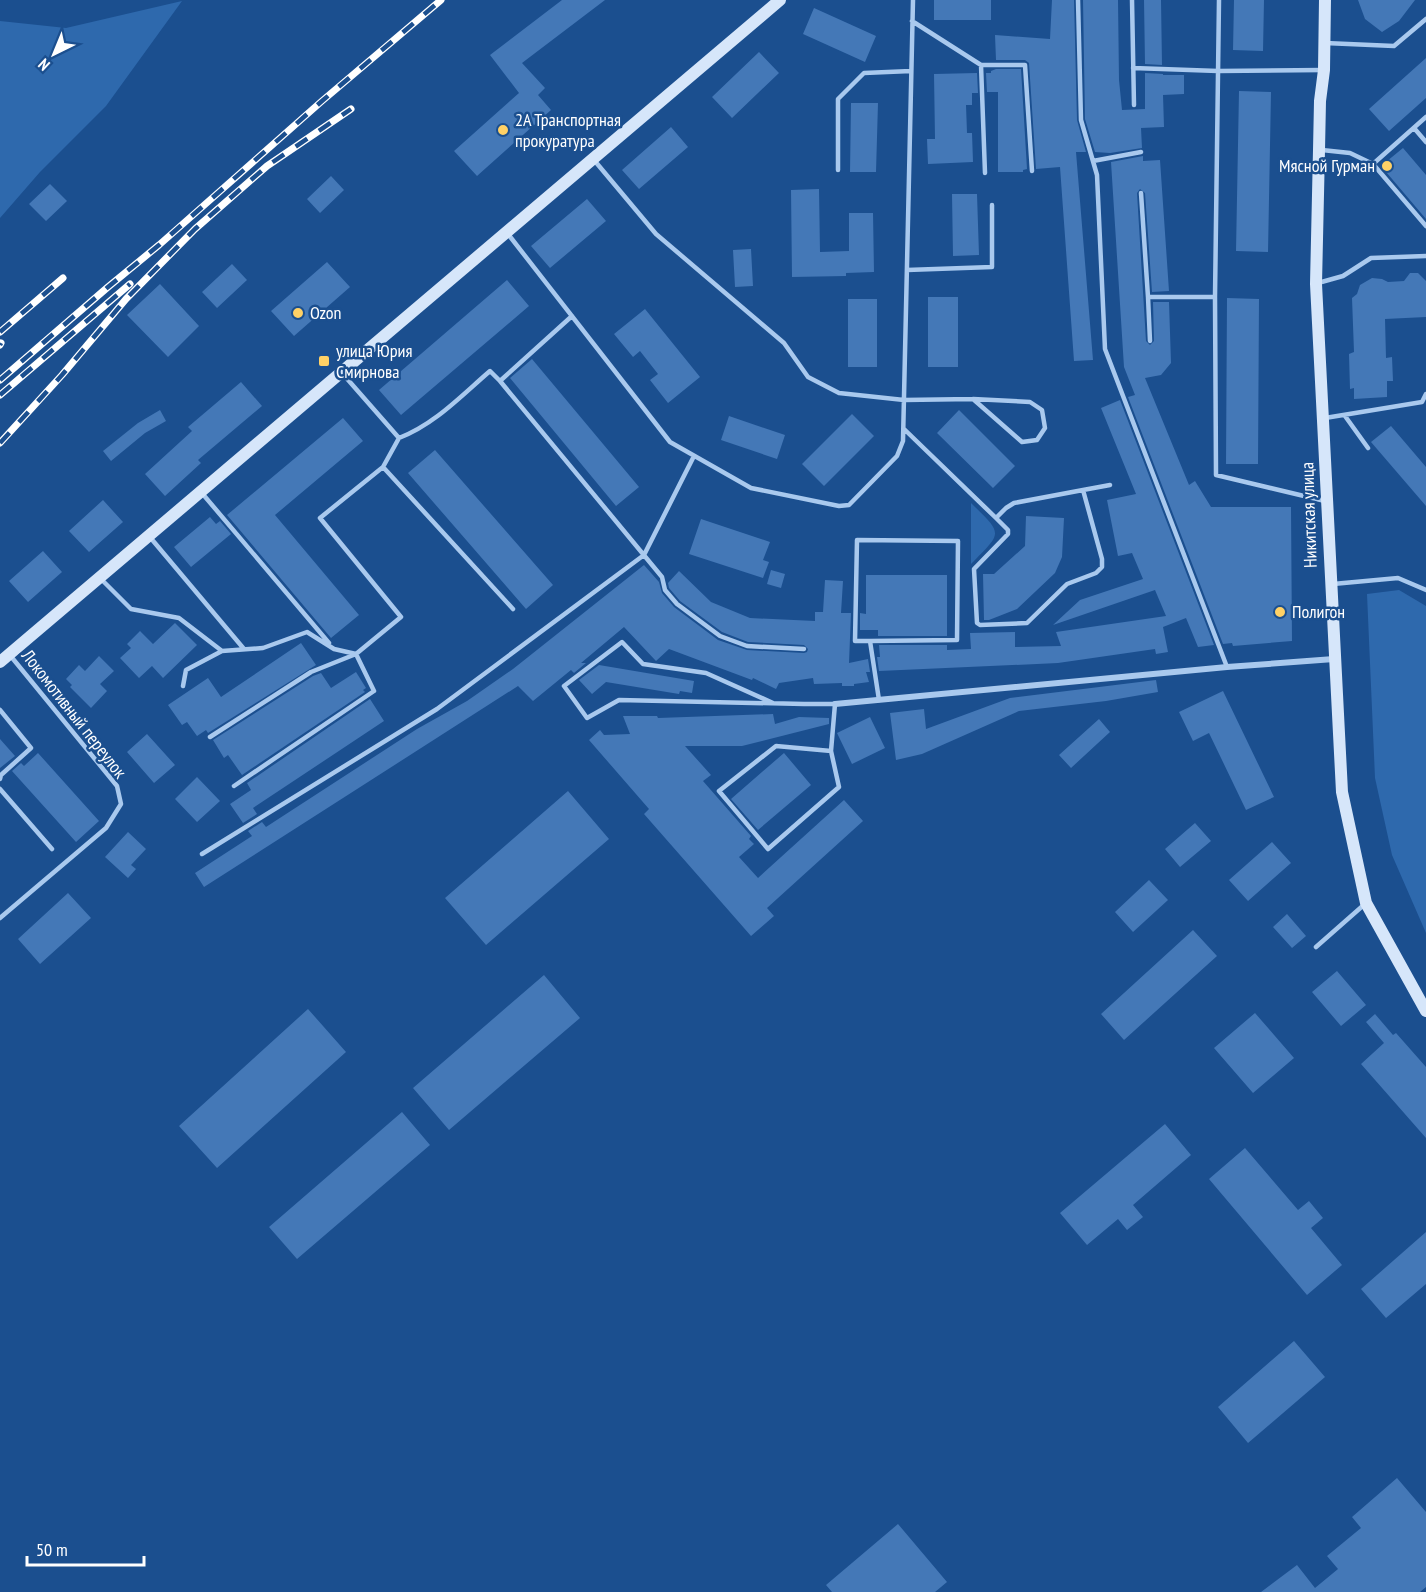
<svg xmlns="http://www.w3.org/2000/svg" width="1426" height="1592" font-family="'PT Sans Narrow',sans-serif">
	<rect width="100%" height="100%" fill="#1b4f8f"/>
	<path fill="#2e69ad" d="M182,1l-76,105 -66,66 -40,46v-197l66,7z
		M971,503c33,32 31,29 0,61z
		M1399,590l27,16v327l-34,-78 -17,-77 -8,-184z"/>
	<path fill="#4478b7" d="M562,0h43l-83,63 23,25 -7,7 13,15 -74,66 -23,-25 65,-58 -29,-38z
		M934,0h57v20h-57z
		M1052,0h22l3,120 9,32h-10l17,208 -19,1 -14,-194 -24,2 -7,-106 -4,-3h-29l-1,-25 55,4z
		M1083,0h35l1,80 3,30 23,-1v-36l18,1v1h21v19l-21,1 1,32 -23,1 1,20 -32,5 -15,-1 -10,-33z
		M1144,0h17l1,65 -17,-1z
		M1234,0h30l-1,51 -30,-1z
		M1358,0h57l-16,21 -17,11 -17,-13z
		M814,8l62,28 -11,26 -62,-28z
		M759,52l20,21 -47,45 -20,-21z
		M1426,58v40l-37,33 -20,-22z
		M996,69h25l6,100 -4,1v2h-25v-80h-11l-1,-19h5v-2z
		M977,73l1,20h-6v12h-6l1,28h5l1,29 -45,2 -1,-25h8l-1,-65z
		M1239,91l32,1 -3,160 -32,-1z
		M851,103h27l-2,69h-26z
		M671,127l17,20 -49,42 -17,-19z
		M1403,148l23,27v44l-45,-53z
		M1143,156v5l17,-1 9,131 -17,1 -7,-99 -5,-4 -3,4 9,148 4,4 4,-4 -1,-39h16l2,61 -10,12 -16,3 44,107 6,-4 16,26h80l1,134 -59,5 -1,-3 -9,1 -95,-247 7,-2 -11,-28 -13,-205z
		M331,176l13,14 -24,23 -13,-14z
		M50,184l17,17 -21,20 -17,-17z
		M819,189l1,63 29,-1v-38h24l1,59 -28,1v3l-54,1 -1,-87z
		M952,194h25l2,61 -26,1z
		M587,199l19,22 -56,47 -19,-22z
		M751,249l2,37 -18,1 -2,-37z
		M327,262l23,25 -56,49 -23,-25z
		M232,264l15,16 -30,28 -15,-16z
		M1410,273h8l8,8v36l-41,2 1,39 6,-1 1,24h-6v16l-33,2v-11l-4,1 -1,-35 5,-2 -2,-54 5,-4 3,-9 12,-7 10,1 6,3 16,-1z
		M507,280l22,26 -128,109 -22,-25z
		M160,284l39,42 -31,31 -41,-42z
		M928,297h30v70h-30z
		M1227,298l32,1 -1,165h-32z
		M848,299h29v68h-29z
		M645,309l55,68 -32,26 -18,-23 8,-6 -18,-23 -7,6 -19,-23z
		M532,359l107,128 -23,19 -106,-128z
		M241,382l21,24 -64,54 3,3 -36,33 -20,-22 47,-43 -4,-4z
		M1120,400l94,245 -16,2 -12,-29 -23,9 5,25 -12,2 -1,-5 -97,14 -179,8 -2,-14h3l-1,-12h68v5l24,-1 -1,-16 45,-1v15l46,-1 -5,-14 110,-16 -11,-26 -102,35 27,-25 63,-21 -11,-26 -14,3 -11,-56 29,-6 -35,-86z
		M160,410l6,11 -21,12 -34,28 -8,-10 35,-28z
		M959,410l56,56 -22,22 -56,-55z
		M852,414l22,22 -50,50 -22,-22z
		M729,416l56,19 -8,24 -56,-19z
		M343,418l20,23 -88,74 84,100 -28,23 -104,-123z
		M1391,426l35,41v39l-55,-64z
		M435,450l118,135 -27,24 -118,-136z
		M103,500l20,22 -34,30 -20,-21z
		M1026,516l38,2 -2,39 -7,16 -38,36 -28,11h-5l-1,-46h11l31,-28z
		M210,517l6,7 4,-3 11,13 -40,33 -17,-20z
		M701,519l69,23 -7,18 6,2 -6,16 -74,-24z
		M43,551l19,21 -34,30 -19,-21z
		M644,565l15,17 3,11 12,14 44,33 29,10 57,3 3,-1 1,-3 -4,-4 -56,-3 -26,-10 -42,-31 -11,-13 -1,-5 11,-12 32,31 39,16 65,3v-9h8l2,-32 18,1 -2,32h10l-2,50 19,-4 2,13h-4l3,10 -15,2v2h-12v-3l-28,1 -1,-6 -34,5 -3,6 -23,-11 -1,2 -83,-31 -13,12 -32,-34 -43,36h5l-12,10 -3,-3 -38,31 -15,-15 -314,201 -9,-14 57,-37 -4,-5 14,-9 4,5 151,-98 50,-28 46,-32z
		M771,570l14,4 -4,14 -14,-4z
		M866,575h81v61h-69v-6h-18v-17l6,1z
		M175,623l22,22 -34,33 -11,-12 -13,12 -19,-20 11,-10 -4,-4 13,-13 13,13z
		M301,643l15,22 -108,68 -2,-3 -9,6 -10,-14 -5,3 -14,-20 40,-27 13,19z
		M99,656l15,15 -14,13 7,7 -16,17 -21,-21 2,-2 -6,-6 13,-14 6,6z
		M599,665l95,16 -2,12 -12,-2 -1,3 -73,-12 -14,12 -13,-14z
		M356,672l10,16 -3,2 2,2 -123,83 -14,-20 -4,3 -11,-18 100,-64 8,-3 10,15z
		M1156,680l2,12 -52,9 -87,10 -97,43 -26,6 -6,-47 34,-4 2,20 84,-31z
		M1223,691l51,106 -28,13 -37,-77 -16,8 -14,-29z
		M370,699l14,22 -131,87 4,6 -14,9 -13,-19 21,-14 -4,-7z
		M773,714l2,10 24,-7 30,1v6l-87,22h-57l26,29 -8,6 48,55 -2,3 5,5 -15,13 19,21 86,-78 19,21 -96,87 7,8 -23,20 -107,-122 5,-5 -60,-69 11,-10 4,5 26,-1 -7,-18h34l1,2z
		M870,717l15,31 -33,16 -15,-31z
		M1099,719l11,13 -39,36 -12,-13z
		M147,734l28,31 -21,18 -27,-31z
		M0,739l15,17 -15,12z
		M38,753l61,68 -23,21 -64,-71 9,-8 3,3z
		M784,753l27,32 -53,45 -27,-31z
		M197,777l23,24 -23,21 -22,-23z
		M568,791l41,48 -123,106 -41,-47z
		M1195,823l16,18 -31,26 -15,-18z
		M128,832l18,17 -15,16 5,4 -8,9 -23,-21z
		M1272,842l19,21 -43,38 -19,-21z
		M1149,880l19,20 -35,32 -18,-20z
		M68,893l23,25 -51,46 -22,-25z
		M1287,914l19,22 -14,12 -19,-21z
		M1193,930l24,26 -93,84 -23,-26z
		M1337,971l29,34 -25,21 -29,-34z
		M544,975l36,43 -131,112 -36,-42z
		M308,1009l38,43 -129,116 -38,-42z
		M1255,1013l39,45 -41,35 -39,-45z
		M1375,1014l18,21 3,-2 30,34v71l-65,-74 23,-21 -18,-21z
		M402,1112l28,33 -133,114 -28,-32z
		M1165,1124l26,31 -58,50 10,12 -16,13 -9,-11 -31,26 -27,-32z
		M1245,1148l53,62 11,-9 14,17 -12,10 31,37 -35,30 -98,-116z
		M1426,1232v52l-40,34 -25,-29z
		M1294,1341l31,36 -77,66 -30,-36z
		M1397,1478l29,34v75l-6,5h-159l36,-27 18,23 23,-19 -11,-13 34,-28 -9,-11z
		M898,1524l49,58 -12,10h-103l-6,-7z"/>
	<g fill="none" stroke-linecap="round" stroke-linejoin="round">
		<path stroke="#a9c9ee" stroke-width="4.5" d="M1078,0l3,120 16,55 8,174 122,318
			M1132,0l2,105
			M1219,0l-4,297 1,178 109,26
			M912,21l69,44h44l7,106
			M1325,43l69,3 32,-27
			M981,65l4,108
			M1133,68l85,3 105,-1
			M1414,128l12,14
			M1322,150l28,3 23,11 53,62
			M594,160l62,74 128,109 24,34 31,16 65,7 69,-1 49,43 15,-2 8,-12 -3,-18 -12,-8 -57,-3
			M1093,161l48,-9
			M1373,164l53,-47
			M838,170v-71l26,-26 47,-2
			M1141,193l7,104h67
			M508,234l162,208 81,46 88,18 10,-1 48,-49 6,-15 10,-441
			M907,270l85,-3v-62
			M1318,283l25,-7 28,-18 55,-2
			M1148,297l2,44
			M572,316l-72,65 162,196 3,13 12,14 43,32 27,10 57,3
			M1345,416l23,32
			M1325,418l97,-16 4,-8
			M904,429l92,89 12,12v4l-34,35 3,54 3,2 47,-2 40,-39 29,-11 6,-6v-8l-19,-69 -69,13 -8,5 -10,10
			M399,438c36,-14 62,-42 91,-67l10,10
			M383,467l130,142
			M1083,490l27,-5
			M201,492l128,151
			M149,536l95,113
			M101,579l30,30 48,9 43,33 41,-3 44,-16 27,17 22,5
			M1333,584l65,-6 28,12
			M870,641l87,-1 1,-99 -101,-1 -2,101h15l9,59
			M183,686l3,-16 36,-19
			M773,703l-67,-30 -63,-9 -21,-22 -58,44 23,32 32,-18 185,4h31l-4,47 8,36 -71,62 -49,-58 57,-45 55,5
			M0,710l31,38 -30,27 -1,4
			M210,737l101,-65 45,-18
			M234,786l140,-95 -18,-37 45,-37 -81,-99 63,-51 16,-29 -57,-65
			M0,789l52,60
			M202,854l235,-145 207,-154 50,-99
			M0,918l106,-90 15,-24 -4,-18 -108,-132
			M1316,947l50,-44"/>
		<path stroke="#a9c9ee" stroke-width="6" d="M835,704l392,-37 107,-8"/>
		<path stroke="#d6e6fa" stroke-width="12" d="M1325,0l-1,70 -4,31 -1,49 -3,134 26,508 24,111 60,108
			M0,662l780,-662"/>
		<defs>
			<path id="rail" d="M0,332l63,-54
				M0,345l1,-2
				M0,380l108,-93 51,-42 163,-144 119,-101
				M0,395l130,-111
				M0,443l62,-68 64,-76 69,-70 72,-63 84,-57"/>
		</defs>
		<use href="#rail" stroke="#fff" stroke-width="7"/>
		<use href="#rail" stroke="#1b4f8f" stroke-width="4.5" stroke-dasharray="14" stroke-linecap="butt"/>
	</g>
	<g fill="#ffd166" stroke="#1b4f8f" stroke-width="2">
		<circle cx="503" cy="130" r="6"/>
		<circle cx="1387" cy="166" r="6"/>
		<circle cx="298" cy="313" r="6"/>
		<rect x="318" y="355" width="12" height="12" rx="3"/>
		<circle cx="1280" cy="612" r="6"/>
	</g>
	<g text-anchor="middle" stroke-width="5" stroke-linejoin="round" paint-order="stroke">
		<g font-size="18" fill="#fff" stroke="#1b4f8f" text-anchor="start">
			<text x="515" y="126">2А Транспортная<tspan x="515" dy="21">прокуратура</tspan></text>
			<text x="1375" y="172" text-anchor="end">Мясной Гурман</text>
			<text x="310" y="319">Ozon</text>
			<text x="336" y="357">улица Юрия<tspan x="336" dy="21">Смирнова</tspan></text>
			<text x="1292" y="618">Полигон</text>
		</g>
		<g font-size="18" fill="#fff" stroke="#1b4f8f">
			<text transform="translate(1309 515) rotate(-92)" y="6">Никитская улица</text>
			<text transform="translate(74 714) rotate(52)" y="6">Локомотивный переулок</text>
		</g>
	</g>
	<g transform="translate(54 54) rotate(223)" stroke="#1b4f8f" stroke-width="4.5" paint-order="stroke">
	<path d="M0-4.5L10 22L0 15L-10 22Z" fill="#ffffff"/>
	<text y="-9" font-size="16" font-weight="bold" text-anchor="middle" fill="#ffffff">N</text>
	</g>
	<path d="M27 1556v9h117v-9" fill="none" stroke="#ffffff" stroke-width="3"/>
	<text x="36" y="1556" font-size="18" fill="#ffffff" stroke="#1b4f8f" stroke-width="4.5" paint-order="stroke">50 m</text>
</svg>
